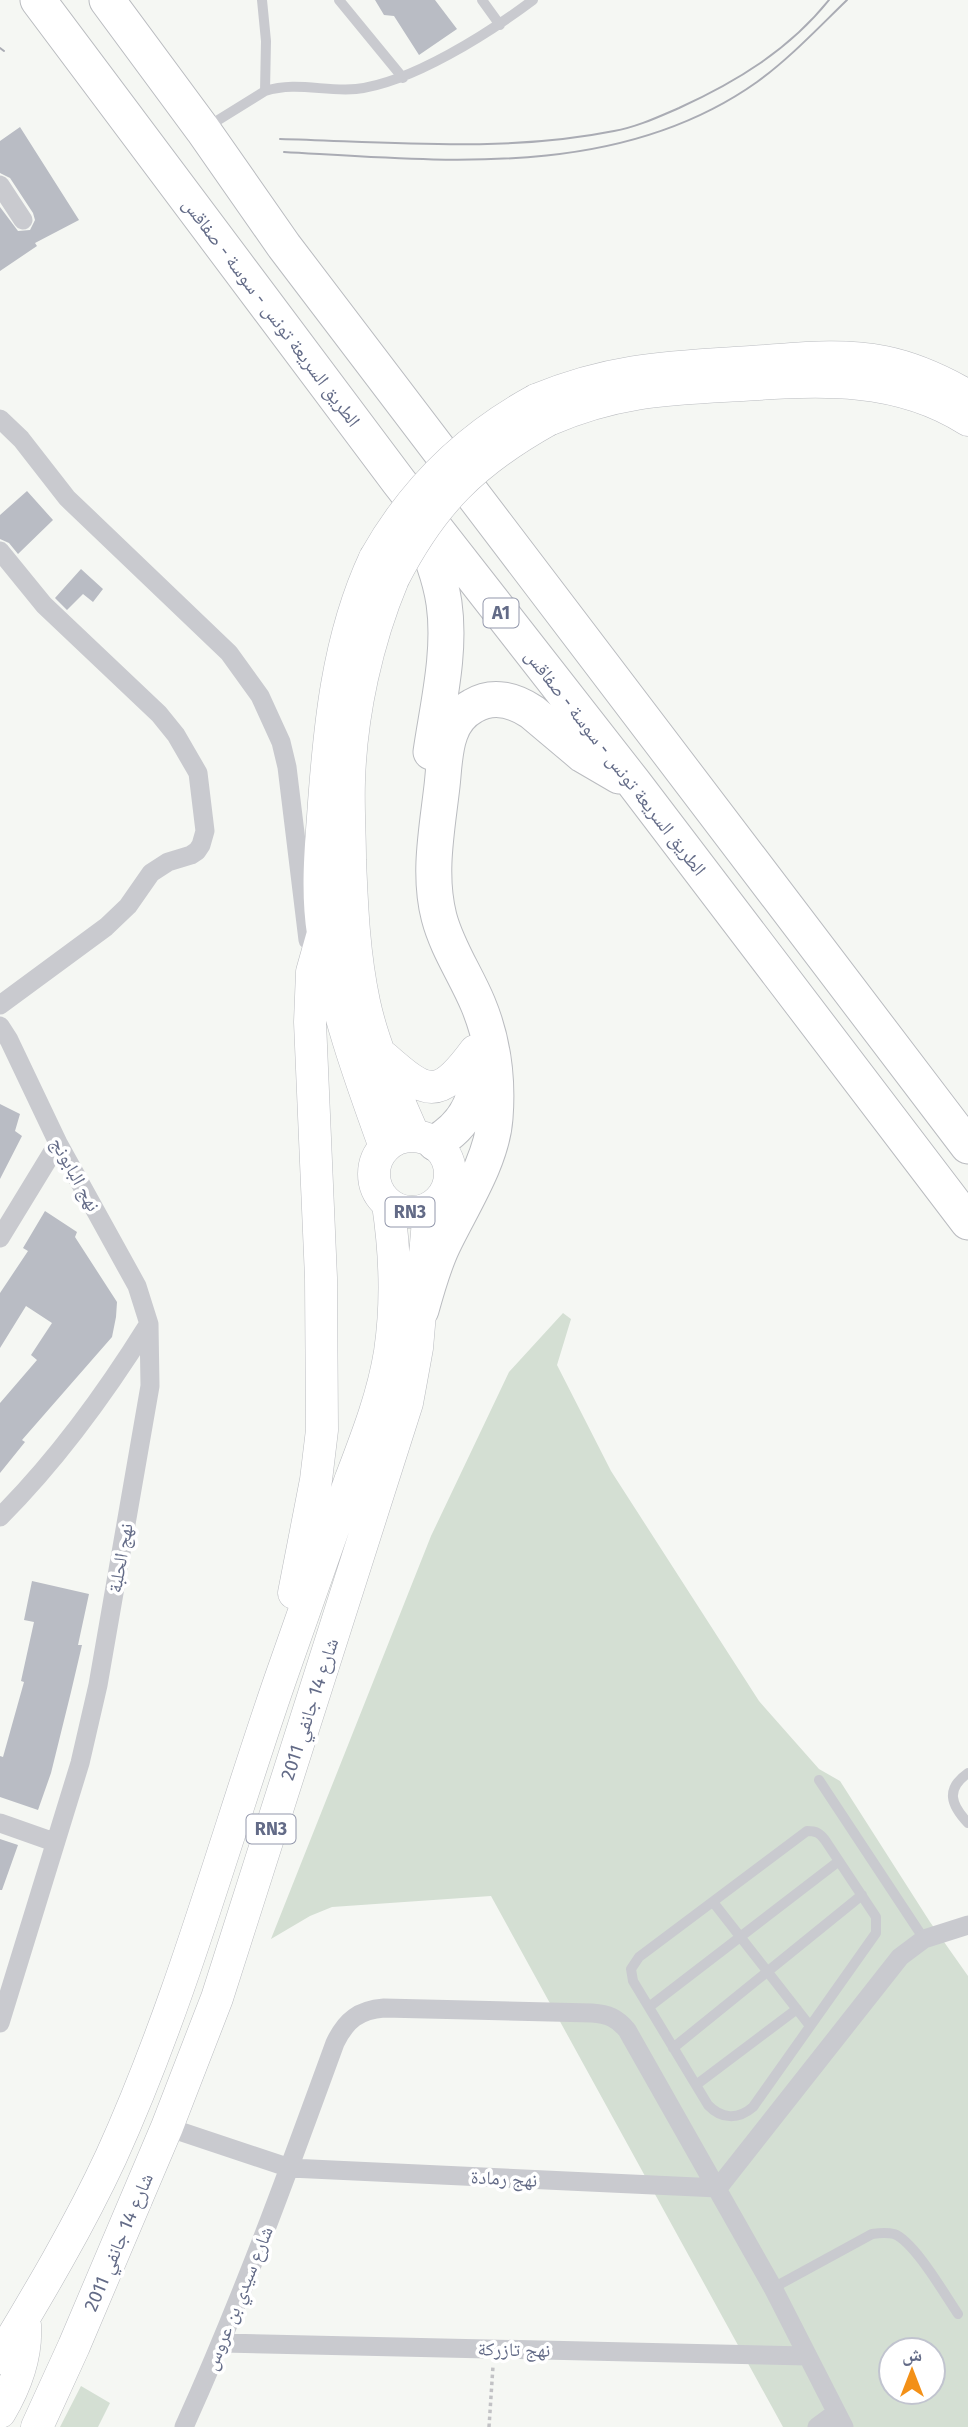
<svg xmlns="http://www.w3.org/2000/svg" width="968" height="2427" font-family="'Fira Sans','Noto Naskh Arabic',sans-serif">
	<rect width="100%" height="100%" fill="#f5f7f3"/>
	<path fill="#d4dfd3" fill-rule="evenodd" d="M563,1313l8,6 -14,46 54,106 148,230 60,68 21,12 90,141 38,54v451h-185l-292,-531 -159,11 -22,9 -39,23 160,-403 78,-164zM891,2350h42v42h-42z
		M81,2386l29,17 -12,24h-38z"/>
	<path fill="#b9bcc4" d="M375,0h60l22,29 -38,26 -25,-39 -10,-1z
		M20,127l59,93 -44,23 2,3 -37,25v-64l18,24 12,-1 5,-10 -2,-7 -23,-35 -10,-5v-32z
		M27,491l26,29 -35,34 -9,-11 -9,-4v-24z
		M81,569l22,20 -10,13 -10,-8 -16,16 -12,-12z
		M0,1104l20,10 -5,17 7,5 -22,43z
		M45,1211l32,21 -2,5 42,65 -1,15 -4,20 -90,103 3,2 -25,31v-70l37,-43 -6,-5 21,-32 -26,-17 -26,42v-55l28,-42 -5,-3z
		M32,1581l57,13 -11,51h4l-11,47 -20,81 -13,37 -38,-13v-41l3,1 21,-75 -3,-1 13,-59 -10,-2z
		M0,1839l18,6 -16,45h-2z"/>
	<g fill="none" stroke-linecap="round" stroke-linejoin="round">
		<defs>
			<path id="trunk" d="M536,400c76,-32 135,-33 215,-38 45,-3 89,-9 133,0 30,6 58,19 84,34
				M548,420c69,-30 120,-31 193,-35 80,-5 156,-10 227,35
				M375,558c-38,81 -46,171 -52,259 -3,38 -6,78 0,116 11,73 37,145 62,214
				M393,579c-26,62 -42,135 -44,202 -1,26 1,53 1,79 2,48 4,95 14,142 10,47 31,90 50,134
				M384,1057c43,38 54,44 91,-6
				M374 1174a38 38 0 1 1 76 0a38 38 0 1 1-76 0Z
				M294,1593l22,-113 6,-50 -1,-152 -11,-256 2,-50 11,-39
				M0,2358c39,-65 79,-132 111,-201 70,-154 114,-318 169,-477 23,-67 47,-133 70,-199 16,-42 33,-85 40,-129 7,-48 5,-101 -2,-148
				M0,2412c16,-27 27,-55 25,-87
				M37,2427l37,-81 93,-219 50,-129 190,-595 10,-55 12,-139"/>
			<path id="motorway" d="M38,0l361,482 235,301 334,439
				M107,0l96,130 81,116 684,900
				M419,527c11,25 21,49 25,76 7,49 -6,101 -13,149
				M435,1143c31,-18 45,-45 41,-81
				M421,1310c6,-22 12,-44 22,-65 18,-38 49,-84 52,-127 3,-38 -2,-78 -17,-114 -12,-29 -31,-56 -39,-87 -11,-43 -2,-87 3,-131 2,-17 2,-36 8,-52 4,-12 12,-22 23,-28 20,-12 41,-6 59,6l51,43 36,21"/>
		</defs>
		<use href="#trunk" stroke="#babcc0" stroke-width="33"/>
		<use href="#motorway" stroke="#babcc0" stroke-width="37"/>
		<path stroke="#c2c2c5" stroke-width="3.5" stroke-dasharray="3.5 3.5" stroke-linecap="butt" d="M489,2427l4,-61"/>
		<path stroke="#c9cacf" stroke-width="10" d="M262,0l4,41 -1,50
			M339,0l64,78
			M482,0l18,25
			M207,127l58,-36c31,-10 60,1 91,-2 55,-6 133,-56 177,-89
			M968,1773c-23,16 -17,32 0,50
			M819,1780l105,159
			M807,1831c9,0 13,2 18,9l51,77v16l-123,174c-15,13 -32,12 -45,-2l-75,-124 -2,-12 8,-12z
			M713,1902l97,124
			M649,2007l190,-146
			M673,2048l189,-153
			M696,2085l101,-76
			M773,2288l99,-54c7,-1 14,-2 22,0 20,7 51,61 64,80"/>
		<path stroke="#c9cacf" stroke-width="19" d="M0,185l23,35
			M0,419l21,20 46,59 162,155 31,43 21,46 6,25 21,173
			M0,551l44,54 115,109 17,21 22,38 7,58 -4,14 -4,6 -6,4 -23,7 -17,11 -23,33 -22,21 -106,78
			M0,1026l9,14 49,103 79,143 12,38 1,62 -52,299 -18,78 -80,260
			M0,1238l58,-95
			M0,1517c58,-58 105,-123 148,-192
			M0,1823l54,19
			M167,2127l123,41 428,20 182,-231 24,-18 44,-14
			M222,2343l585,13
			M184,2427c57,-126 104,-255 151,-384 11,-23 24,-33 49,-35l208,5c16,1 25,5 35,17l146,258 71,139
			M817,2427l19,-14"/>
		<use href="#trunk" stroke="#fff" stroke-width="32"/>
		<use href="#motorway" stroke="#fff" stroke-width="35"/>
		<path stroke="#aaacb4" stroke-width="2" d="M0,48l4,3
			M280,139c110,3 225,14 334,-8 23,-4 44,-14 65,-23 57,-26 110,-58 150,-108
			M284,152c160,9 335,28 473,-70 32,-23 61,-54 90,-82"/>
		<defs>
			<path id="trunk-bridge" d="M375,558c39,-69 91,-120 161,-158
				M393,579c39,-76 80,-117 155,-159"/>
		</defs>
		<use href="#trunk-bridge" stroke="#babcc0" stroke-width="33" stroke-linecap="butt"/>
		<use href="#trunk-bridge" stroke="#fff" stroke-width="32"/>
	</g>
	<g text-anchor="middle" stroke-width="7" stroke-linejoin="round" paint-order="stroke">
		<g fill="#fff" stroke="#9297ab" stroke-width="2">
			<rect x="483.5" y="598.5" width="35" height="29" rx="5"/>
			<rect x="385.5" y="1197.5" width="49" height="29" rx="5"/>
			<rect x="246.5" y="1814.5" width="49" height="29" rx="5"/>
		</g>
		<g font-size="18" font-weight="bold" fill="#636b87">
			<text x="501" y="619">A1</text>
			<text x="410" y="1218">RN3</text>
			<text x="271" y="1835">RN3</text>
		</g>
		<g font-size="19" fill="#636b87" stroke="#fff">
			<text transform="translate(272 312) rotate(53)" y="7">الطريق السريعة تونس - سوسة - صفاقس</text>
			<text transform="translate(616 762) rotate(52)" y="7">الطريق السريعة تونس - سوسة - صفاقس</text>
			<text transform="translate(76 1174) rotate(61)" y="7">نهج البابونج</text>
			<text transform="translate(120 1558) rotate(-80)" y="7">نهج الحلبة</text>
			<text transform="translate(309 1709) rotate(-72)" y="7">شارع 14 جانفي 2011</text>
			<text transform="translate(504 2178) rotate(3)" y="7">نهج رمادة</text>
			<text transform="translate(118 2242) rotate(-67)" y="7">شارع 14 جانفي 2011</text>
			<text transform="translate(238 2298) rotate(-68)" y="7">شارع سيدي بن عروس</text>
			<text transform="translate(514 2349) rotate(1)" y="7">نهج تازركة</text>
		</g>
	</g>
	<g transform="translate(912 2371)"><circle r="33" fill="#ffffff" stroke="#c1c4cf" stroke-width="2"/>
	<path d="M0-5L12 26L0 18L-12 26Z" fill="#f39017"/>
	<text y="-10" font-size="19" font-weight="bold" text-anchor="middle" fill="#636b87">ش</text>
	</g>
</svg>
